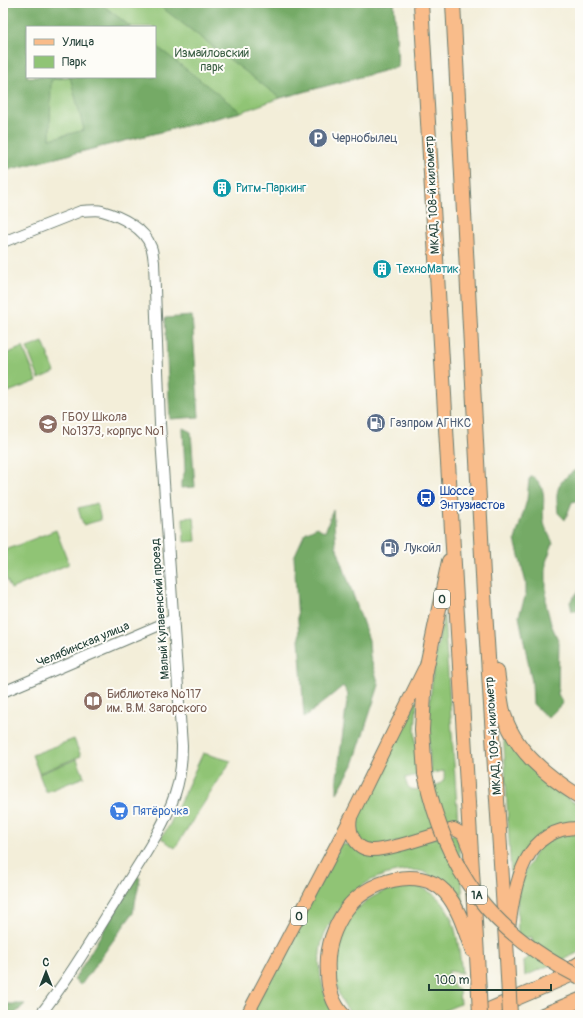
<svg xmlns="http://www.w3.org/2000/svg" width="583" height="1018" font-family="Pangolin,sans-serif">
	<rect width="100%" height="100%" fill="#fdfcf7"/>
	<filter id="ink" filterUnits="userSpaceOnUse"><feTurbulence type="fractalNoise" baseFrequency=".025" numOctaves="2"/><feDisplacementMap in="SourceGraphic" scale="8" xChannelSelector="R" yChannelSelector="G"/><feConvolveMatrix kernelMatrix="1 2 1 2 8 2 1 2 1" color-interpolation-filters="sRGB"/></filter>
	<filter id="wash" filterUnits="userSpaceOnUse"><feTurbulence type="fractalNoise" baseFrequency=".012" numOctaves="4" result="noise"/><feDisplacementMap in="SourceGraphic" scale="16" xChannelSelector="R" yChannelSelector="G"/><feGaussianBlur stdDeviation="0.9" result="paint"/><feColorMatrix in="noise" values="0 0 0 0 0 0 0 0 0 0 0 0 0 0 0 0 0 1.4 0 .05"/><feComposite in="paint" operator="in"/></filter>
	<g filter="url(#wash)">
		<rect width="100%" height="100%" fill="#f3eed9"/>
		<path fill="#90c475" stroke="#588054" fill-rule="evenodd" d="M3,3h391l4,64 -118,31 -39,14 -238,59zM27,27h128v50h-128z
			M43,342l12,30 -16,7 -12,-31z
			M23,347l14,34 -34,13v-39z
			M97,503l4,17 -18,5 -5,-17z
			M194,517l2,24 -12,1 -1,-24z
			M56,530l13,34 -58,25 -8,-18v-20z
			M444,615l14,207c-14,7 -76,28 -89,24 -3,-1 -7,-5 -10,-7l-5,-18 63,-121 -2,31 3,44 -13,3c1,4 2,9 6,11 7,2 28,-2 32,-8 2,-3 1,-7 1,-10l-13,2c-6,-54 1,-105 13,-158z
			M503,726l29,43 26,23 22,14v18l-57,31 -12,24z
			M74,739l7,17 -42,17 -7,-18z
			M203,753l28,8 -56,87 -14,-10 8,-12z
			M77,759l7,18 -38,15 -7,-18z
			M580,832v120l-55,24 -1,-15 9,-7 -1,-17 -14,2 -1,-41 2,-15 19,-35 21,-13z
			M455,834l4,7 5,75c-9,-10 -27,-35 -36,-42 -16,-10 -57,2 -69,15 -12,11 -31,34 -36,49 -8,26 -1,54 11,77h-84l91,-171 8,1 13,7z
			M414,885c42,12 43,51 48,88l-14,-2c1,7 4,17 11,19l1,14 -26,11h-80c-13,-9 -18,-26 -19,-40 0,-7 -2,-15 -1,-22 7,-40 40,-66 80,-68z"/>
		<path fill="#74aa66" stroke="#4a744d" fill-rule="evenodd" d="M3,3h97l31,24h-104v50h128v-32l86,67 -238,59zM70,77l14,53 -34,9 1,-59z
			M156,3h238l4,64 -118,31z
			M192,316l7,101 -29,2 -5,-101z
			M183,428l8,4 4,55 -14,1v-6l4,-11z
			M580,468v32l-8,2 -7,18 -7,-7c-1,-14 -4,-25 8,-36 5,-4 8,-7 14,-9z
			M532,476c18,13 9,27 12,46 1,7 6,14 9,21l-7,19v42l5,20 8,18 -1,52 5,9 -15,15 -15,-14 -1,-22 -13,-66 7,-22v-11l-11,-43 12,-40 2,-21z
			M333,510l3,36 33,94 1,16 9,29 -26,80 -16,28v-16l11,-83 -5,-8 -39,32 -10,-161 11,-24 12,-6 8,5z
			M580,589v22h-8l-2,-9z
			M136,876l4,2 -7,35 -52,72 -7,-5z
			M3,1004h22l-11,11h-11z"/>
	</g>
	<g filter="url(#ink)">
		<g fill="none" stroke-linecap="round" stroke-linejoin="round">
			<defs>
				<path id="minor" d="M3,242l78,-31c7,0 15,-2 21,0 18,5 43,17 49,36 2,4 2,10 3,15l6,162 22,322c0,16 -2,33 -7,48 -12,36 -35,67 -54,99 -26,41 -51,84 -81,122
					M3,692l171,-73"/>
				<path id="major" d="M351,818c-3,14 4,31 20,32 19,1 63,-16 83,-21l9,5 6,15
					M509,928c6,-44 14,-101 71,-100
					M561,974l19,-12
					M247,1015l104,-198 73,-148"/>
				<path id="highway" d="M421,3l57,970
					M453,3l31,591 23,364
					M497,671c2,13 3,27 6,40 10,39 44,65 77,86
					M425,774l-3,-44 3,-55 24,-114
					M343,1015c-10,-11 -15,-27 -15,-42 -2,-23 4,-43 18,-63 19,-28 73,-46 99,-18 14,16 20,38 27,58
					M477,1015l103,-44
					M543,1015l37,-15"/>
			</defs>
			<use href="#minor" stroke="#697b6e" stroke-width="12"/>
			<use href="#major" stroke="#697b6e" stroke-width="14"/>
			<use href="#highway" stroke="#697b6e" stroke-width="16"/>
			<use href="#minor" stroke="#fff" stroke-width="10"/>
			<use href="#major" stroke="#f9bc8a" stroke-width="12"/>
			<use href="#highway" stroke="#f9bc8a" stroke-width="14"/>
			<defs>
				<path id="highway-bridge" d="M425,774c21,98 65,158 155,203
					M507,958l3,57
					M478,973l2,42"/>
			</defs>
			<use href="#highway-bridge" stroke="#697b6e" stroke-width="16" stroke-linecap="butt"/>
			<use href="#highway-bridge" stroke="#f9bc8a" stroke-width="14"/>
		</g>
	</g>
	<defs>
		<symbol id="parking-disc" viewBox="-11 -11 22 22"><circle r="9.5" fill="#5c6f8a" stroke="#fdfcf7"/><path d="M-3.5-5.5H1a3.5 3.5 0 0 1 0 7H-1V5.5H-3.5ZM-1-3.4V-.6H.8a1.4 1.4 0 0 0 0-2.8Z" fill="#fff"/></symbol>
		<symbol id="building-disc" viewBox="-11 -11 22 22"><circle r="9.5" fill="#0f9aa8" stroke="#fdfcf7"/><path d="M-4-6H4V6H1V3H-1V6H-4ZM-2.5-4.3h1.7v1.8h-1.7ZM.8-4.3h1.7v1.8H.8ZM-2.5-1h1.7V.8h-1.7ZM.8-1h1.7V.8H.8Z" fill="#fff"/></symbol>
		<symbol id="fuel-disc" viewBox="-11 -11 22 22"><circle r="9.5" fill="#5c6f8a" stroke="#fdfcf7"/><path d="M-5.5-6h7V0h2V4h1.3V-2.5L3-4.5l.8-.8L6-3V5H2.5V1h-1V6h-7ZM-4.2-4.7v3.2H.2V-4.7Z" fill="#fff"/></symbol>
		<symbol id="school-disc" viewBox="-11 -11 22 22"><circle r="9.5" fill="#8d6e63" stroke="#fdfcf7"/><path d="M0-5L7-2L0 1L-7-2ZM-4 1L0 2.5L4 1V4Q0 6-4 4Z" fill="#fff"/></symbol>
		<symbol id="bus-disc" viewBox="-11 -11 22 22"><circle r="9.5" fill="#1a4fb4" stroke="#fdfcf7"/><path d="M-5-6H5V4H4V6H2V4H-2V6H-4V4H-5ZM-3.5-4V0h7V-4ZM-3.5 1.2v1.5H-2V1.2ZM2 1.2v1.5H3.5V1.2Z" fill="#fff"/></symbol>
		<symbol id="library-disc" viewBox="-11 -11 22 22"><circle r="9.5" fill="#8d6e63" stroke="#fdfcf7"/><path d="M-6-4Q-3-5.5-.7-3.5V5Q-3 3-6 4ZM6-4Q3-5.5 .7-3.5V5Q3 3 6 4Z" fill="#fff"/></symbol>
		<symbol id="supermarket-disc" viewBox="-11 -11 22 22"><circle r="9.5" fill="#3f7fe0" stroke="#fdfcf7"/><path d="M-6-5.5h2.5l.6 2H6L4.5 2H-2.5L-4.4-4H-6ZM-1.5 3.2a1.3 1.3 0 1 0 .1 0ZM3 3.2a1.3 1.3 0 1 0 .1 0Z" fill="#fff"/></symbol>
	</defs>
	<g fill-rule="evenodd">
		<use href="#parking-disc" x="307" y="127" width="22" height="22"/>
		<use href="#building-disc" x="211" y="177" width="22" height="22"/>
		<use href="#building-disc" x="371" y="258" width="22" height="22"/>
		<use href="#fuel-disc" x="365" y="412" width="22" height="22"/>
		<use href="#school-disc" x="37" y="413" width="22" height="22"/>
		<use href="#bus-disc" x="415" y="487" width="22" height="22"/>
		<use href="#fuel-disc" x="379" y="537" width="22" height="22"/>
		<use href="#library-disc" x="82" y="690" width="22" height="22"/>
		<use href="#supermarket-disc" x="108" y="800" width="22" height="22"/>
	</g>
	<g text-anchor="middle" stroke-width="4" stroke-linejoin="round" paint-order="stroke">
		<g fill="#fdfcf7" stroke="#62766e" stroke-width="1">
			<rect x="434" y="590" width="16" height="18" rx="3"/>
			<rect x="467" y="886" width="20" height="18" rx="3"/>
			<rect x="291" y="907" width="16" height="18" rx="3"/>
		</g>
		<g font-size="11" font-weight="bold" fill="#1f3d34">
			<text x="442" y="603">0</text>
			<text x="477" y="899">1A</text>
			<text x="299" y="920">0</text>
		</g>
		<g font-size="12" fill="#3b5f44" stroke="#fdfcf7">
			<text x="212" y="57">Измайловский<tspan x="212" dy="14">парк</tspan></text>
		</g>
		<g font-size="12" fill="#4e5e75" stroke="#fdfcf7" text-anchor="start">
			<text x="332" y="142">Чернобылец</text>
			<text x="390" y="427">Газпром АГНКС</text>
			<text x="404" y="552">Лукойл</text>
		</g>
		<g font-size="12" fill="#0d838f" stroke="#fdfcf7" text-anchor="start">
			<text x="236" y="192">Ритм-Паркинг</text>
			<text x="396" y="273">ТехноМатик</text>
		</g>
		<g font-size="12" fill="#1f3d34" stroke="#fdfcf7">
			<text transform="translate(432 195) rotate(-93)" y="4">МКАД, 108-й километр</text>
			<text transform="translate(160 609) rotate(-94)" y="4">Малый Купавенский проезд</text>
			<text transform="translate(83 644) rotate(-23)" y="4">Челябинская улица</text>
			<text transform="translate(493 736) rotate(-94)" y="4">МКАД, 109-й километр</text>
		</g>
		<g font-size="12" fill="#785e54" stroke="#fdfcf7" text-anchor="start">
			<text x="62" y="421">ГБОУ Школа<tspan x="62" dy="14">№1373, корпус №1</tspan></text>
			<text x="107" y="698">Библиотека №117<tspan x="107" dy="14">им. В.М. Загорского</tspan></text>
		</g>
		<g font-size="12" fill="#164399" stroke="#fdfcf7" text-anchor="start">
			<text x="440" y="495">Шоссе<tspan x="440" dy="14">Энтузиастов</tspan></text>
		</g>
		<g font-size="12" fill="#366cbe" stroke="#fdfcf7" text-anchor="start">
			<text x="133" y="815">Пятёрочка</text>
		</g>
	</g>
	<rect width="583" height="1018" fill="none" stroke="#fdfcf7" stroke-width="16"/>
	<rect x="26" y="26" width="130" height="52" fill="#fdfcf7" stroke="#a4b0a9"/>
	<rect x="34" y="39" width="20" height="6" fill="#f9bc8a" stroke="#a4b0a9"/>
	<text x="62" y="46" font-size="12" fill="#1f3d34">Улица</text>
	<rect x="34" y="56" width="20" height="12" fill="#90c475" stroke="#a4b0a9"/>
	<text x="62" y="66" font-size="12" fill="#1f3d34">Парк</text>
	<g transform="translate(46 972)" stroke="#fdfcf7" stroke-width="3" paint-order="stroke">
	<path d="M0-3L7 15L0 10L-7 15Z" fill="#1f3d34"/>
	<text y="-6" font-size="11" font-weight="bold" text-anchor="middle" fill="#1f3d34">С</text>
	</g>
	<path d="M429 984v6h122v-6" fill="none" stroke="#1f3d34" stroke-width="2"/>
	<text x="435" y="984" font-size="12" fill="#1f3d34" stroke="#fdfcf7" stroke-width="3" paint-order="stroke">100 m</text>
</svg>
